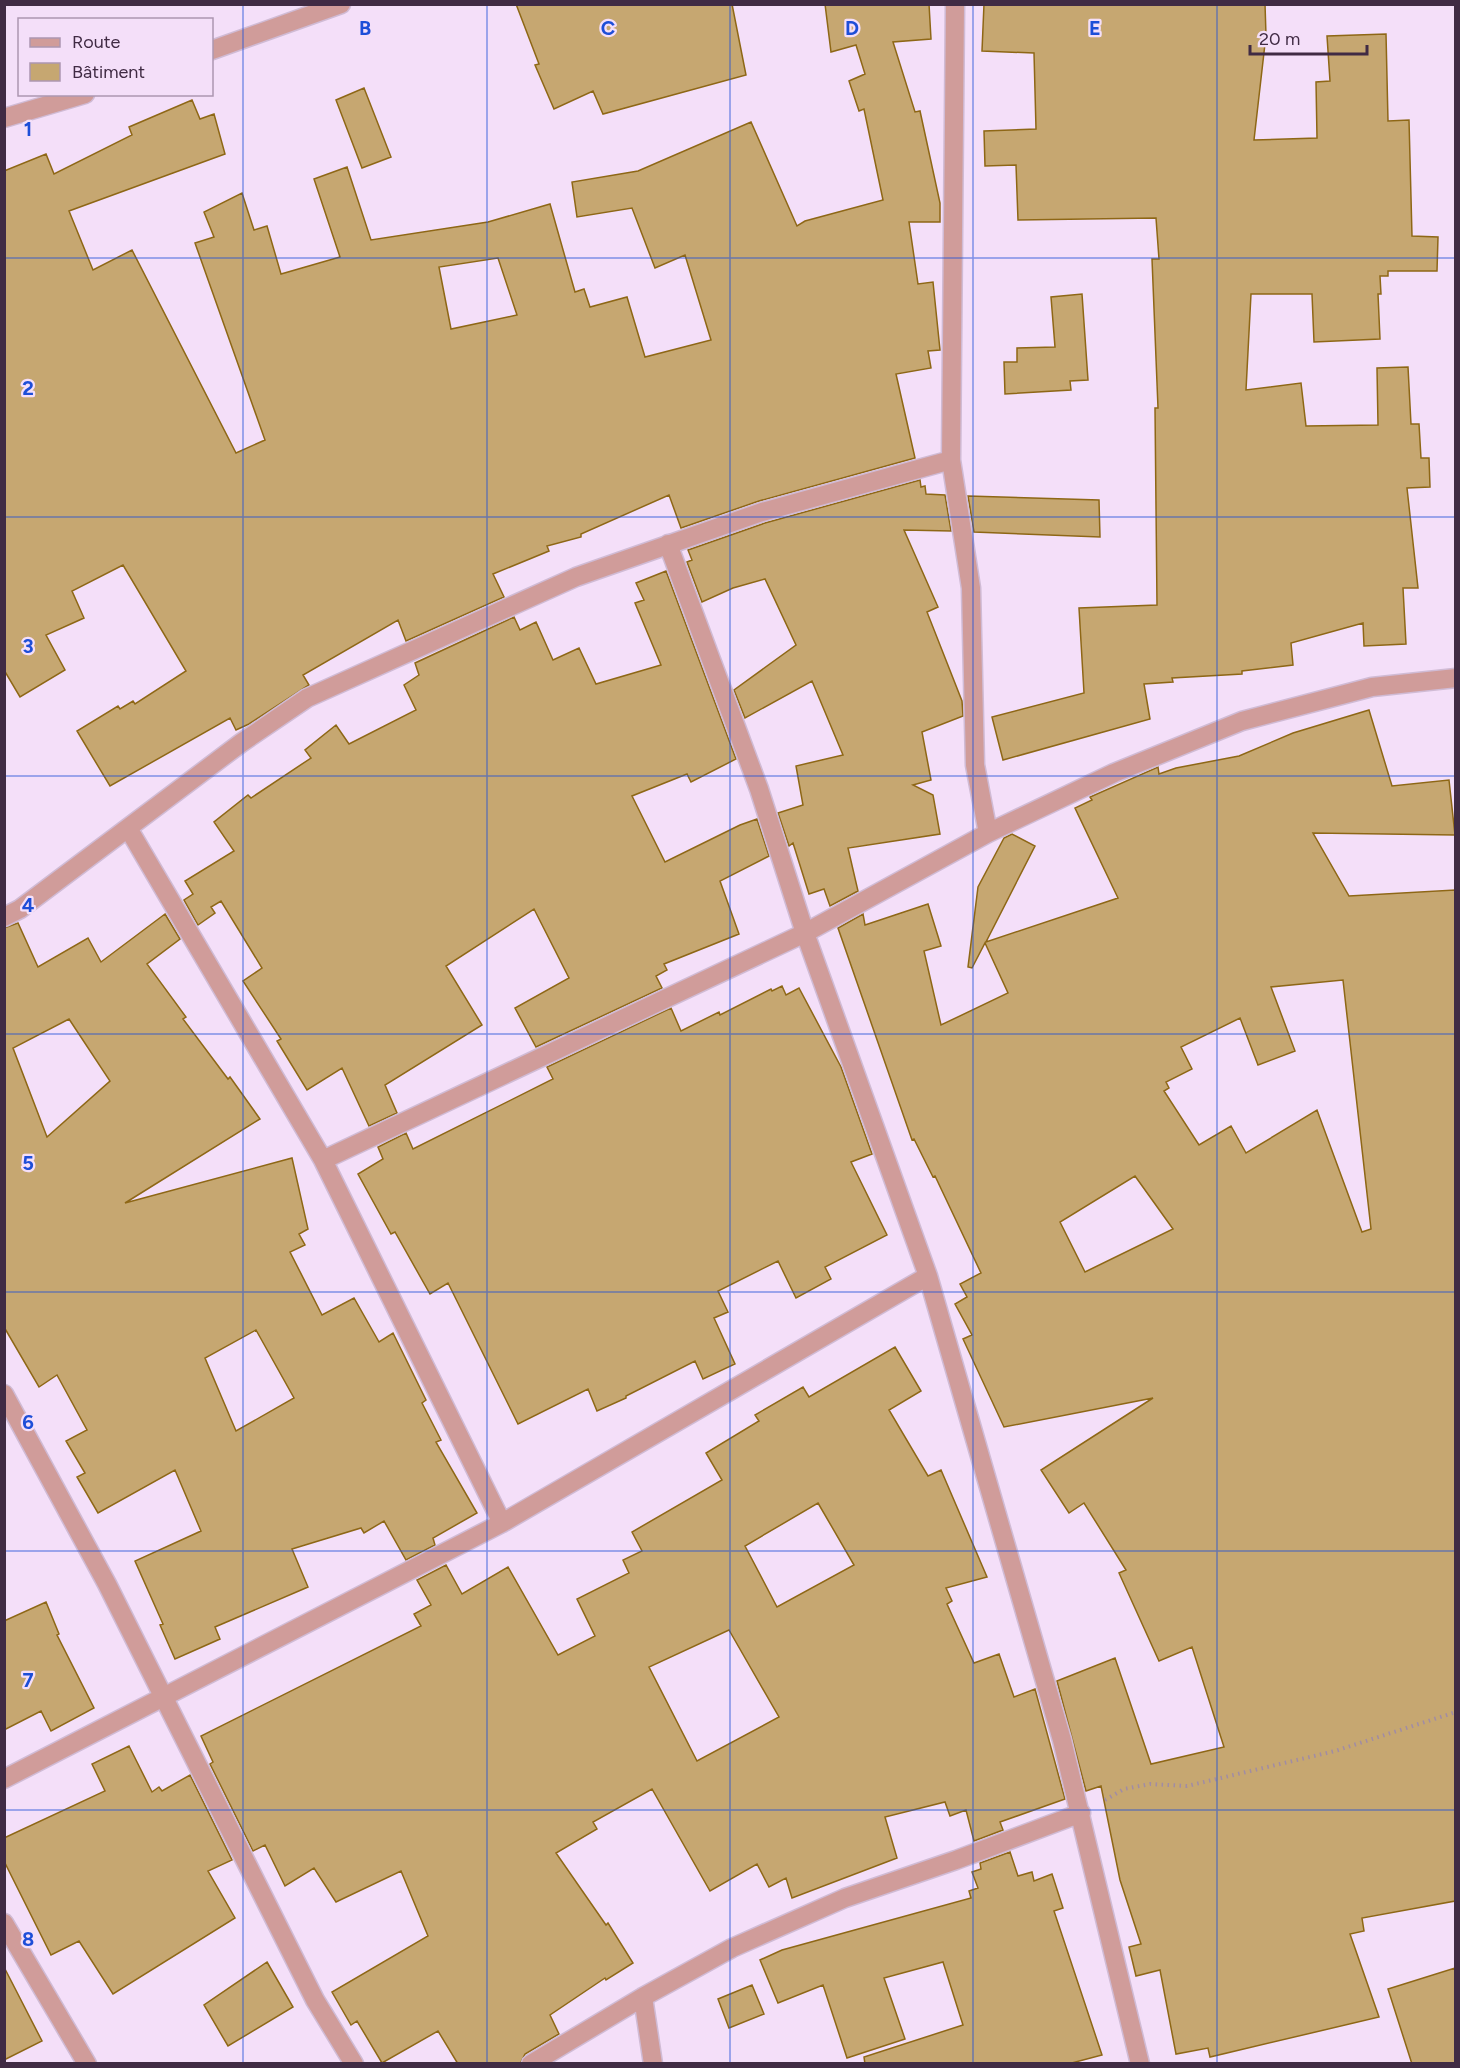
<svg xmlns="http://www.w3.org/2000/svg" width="1460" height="2068" font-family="Figtree,sans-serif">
	<rect width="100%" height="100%" fill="#f4dff9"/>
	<path fill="#c6a771" stroke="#8e6716" stroke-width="1.5" fill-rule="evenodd" d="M516,4h216l14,71 -143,39 -10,-23 -39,18 -19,-44 4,-1z
		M825,4h104l2,35 -38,3 22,70 5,-1 20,92v19h-31l9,62 15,-2 7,68 -12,1 3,17 -35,6 19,84 -156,43 -78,27 -12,-33 -88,39v3l-34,9 2,5 -56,23 11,23 -98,44 -8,-21 -95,55 6,10 -60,39 -13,6 -6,-12 -120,68 -33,-55 41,-25 2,3 13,-8 2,3 51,-33 -63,-106 -51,26 12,27 -38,17 19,35 -45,27 -16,-27v-499l42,-17 8,20 78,-39 -3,-8 63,-27 8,19 14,-5 11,40 -156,57 24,59 39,-20 104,203 29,-13 -70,-197 19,-6 -10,-25 38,-19 12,37 13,-4 14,48 59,-17 -26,-78 33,-12 24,73 117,-18 62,-18 25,88 9,-3 6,18 37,-10 18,60 66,-17 -26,-85 -30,13 -23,-60 -55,9 -5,-35 66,-11 113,-49 46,104 8,-5 78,-21 -19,-91 -5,2 -10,-30 16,-7 -9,-29 -25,7zM498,258l19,57 -66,14 -12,-62z
		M984,4h281l1,31 -12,105 63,-2 -1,-56 14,-1 -3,-45 59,-2 2,87 21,-1 3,116 26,1 -1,34h-49v5h-8l1,18h-3l2,45 -66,3 -2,-48h-61l-5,96 55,-7 5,43 72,-1 -1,-57 31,-1 3,57h8l2,34h8l1,29 -23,1 11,100h-15l3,56 -42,2 -1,-23 -72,20 2,22 -51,6v3l-70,4 1,4 -29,2 6,35 -147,41 -11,-43 92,-24 -5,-85 78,-3 -2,-197h3l-6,-149h7l-3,-41 -138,2 -2,-55 -31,1 -1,-35 52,-2 -2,-76 -52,-2z
		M364,88l27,69 -29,11 -26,-68z
		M1082,294l6,86 -18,1 1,9 -66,4 -1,-32h13v-14l38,-1 -4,-50z
		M920,480l1,7 4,-1 1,8 19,1 6,36 -47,-1 34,77 -11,5 35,89 1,15 -41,16 9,48 -18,5 20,10 7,39 -92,14 10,43 -28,15 -6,-17 -15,5 -16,-51 -4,3 -11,-33 25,-8 -7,-39 47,-11 -31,-74 -67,37 -11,-28 62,-45 -31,-66 -32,9 -31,14 -15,-40 5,-2 -4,-10 77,-27z
		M968,496l131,4 1,37 -126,-5z
		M666,571l70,188 -45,23 -4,-8 -55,22 33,66 75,-37 17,-6 12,37 -49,25 19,53 -75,30 3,6 -11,6 6,12 -126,59 -21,-39 54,-30 -35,-69 -88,57 36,59 -97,60 12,28 -28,13 -27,-58 -35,22 -30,-49 4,-2 -38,-58 19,-13 -41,-67 -10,6 4,6 -17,12 -14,-25 9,-6 -8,-13 49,-30 -20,-29 34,-27 3,3 60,-40 -6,-8 31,-25 13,19 67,-34 -12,-25 15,-10 -4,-12 99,-46 6,13 16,-8 17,38 26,-12 17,36 65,-19 -26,-62 9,-3 -8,-17z
		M1369,710l23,76 57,-6 6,55 -142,-2 36,63 106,-6v1011l-93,17 2,13 -14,3 29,83 -169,40 -2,-9 -32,6 -16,-84 -24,6 -7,-29 12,-3 -21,-64 -19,-94 -15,5 -29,-110 58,-23 36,106 73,-17 -32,-100 -33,14 -40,-88 7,-3 -42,-67 -15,10 -28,-43 112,-72 -149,29 -41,-88 9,-4 -17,-31 12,-7 -7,-13 21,-11 -46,-97 -2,1 -19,-38 -2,1 -74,-212 25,-14 2,11 63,-21 13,42 -17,5 17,74 67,-32 -23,-50 -13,25 -4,-1 10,-80 26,-49 8,-4 23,12 -49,96 132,-44 -43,-90 17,-8 -2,-3 68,-30 1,7 17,-6 63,-12 54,-23zM1343,980l28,249 -9,3 -45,-122 -71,43 -15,-27 -32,19 -35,-54 5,-3 -3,-6 26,-13 -11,-22 59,-29 18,47 37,-14 -24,-64zM1135,1176l38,53 -88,43 -25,-50z
		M165,914l15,25 -33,25 39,53 -3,2 45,60 2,-2 30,42 -135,84 167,-45 16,71 -9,5 6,11 -15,7 32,63 32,-17 25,44 14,-9 33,67 -4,3 19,37 -5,2 41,71 -44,25 2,7 -29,15 -22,-39 -20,12 -3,-5 -69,21 16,38 -93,40 5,12 -45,20 -15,-34 3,-1 -28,-63 66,-30 -26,-61 -77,43 -21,-36 8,-4 -19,-32 21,-11 -30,-55 -18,12 -35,-60v-399l14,-5 20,44 50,-29 13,24zM69,1019l41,62 -63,56 -34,-89zM256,1330l38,68 -58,33 -31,-73z
		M782,986l4,9 13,-7 42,79 31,87 -21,8 36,73 -62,32 6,12 -35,19 -18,-37 -60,30 10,21 -14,6 21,46 -32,15 -8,-18 -69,35v2l-29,13 -9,-22 -70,35 -70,-141 -18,11 -35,-62 -4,2 -33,-60 25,-15 -5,-12 28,-14 7,16 140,-70 -6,-12 124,-59 10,23 38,-19 1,3 51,-26 1,2z
		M895,1347l26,44 -32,19 39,66 13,-6 46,107 -41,11 6,13 -5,3 27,59 25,-9 15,43 21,-8 30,110 -65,23 3,8 -29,11 -8,-31 -16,6 -5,-14 -60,15 12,41 -105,40 -6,-20 -17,9 -12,-23 -47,27 -58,-102 -59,33 4,7 -41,24 50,72 2,-2 25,40 -27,17 -1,-2 -55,37 9,19 -34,20 -5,10h-62l-20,-33 -56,32 -25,-42 -6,4 -19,-33 96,-56 -27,-65 -65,31 -22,-34 -29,18 -20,-41 -12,6 -43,-87 3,-2 -12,-26 220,-110 -7,-12 17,-9 -14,-25 29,-15 16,29 46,-27 50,88 37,-19 -18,-37 52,-26 -6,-13 19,-9 -10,-19 90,-52 -16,-27 53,-32 -4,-6 48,-28 6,10zM818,1503l36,62 -77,42 -32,-61zM729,1630l50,87 -82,44 -48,-94z
		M46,1602l13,32 -2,1 37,73 -43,23 -10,-20 -37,19v-109z
		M129,1746l23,46 7,-5 3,4 28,-16 42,85 -24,11 27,47 -122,76 -34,-53 -28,14 -47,-94v-23l101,-47 -13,-27z
		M1010,1852l8,24 14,-4 2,9 18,-7 11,34 -9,3 48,144 -34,9h-203l-1,-7 99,-32 -20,-63 -59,16 21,61 -58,19 -24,-73 -45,18 -18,-43 22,-10 189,-52 -2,-7 9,-3 -6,-16 9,-3 -1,-6z
		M267,1962l26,45 -65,39 -24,-41z
		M4,1967l38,74 -38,19z
		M1455,1968v96h-43l-24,-75z
		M752,1985l12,29 -35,14 -11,-29z"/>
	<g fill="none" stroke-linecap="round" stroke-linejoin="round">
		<defs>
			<path id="street" d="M955,4l-4,456 20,128 4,177 13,68
				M212,50l129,-46
				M4,118l81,-24
				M668,544l91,245 46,144 123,343 134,464 78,324
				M128,828l195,332 179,363
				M4,917l16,-8 221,-166 66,-45 269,-121 186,-65 189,-52
				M323,1160l482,-227 183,-100 126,-60 128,-52 130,-34 84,-9
				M4,1394l103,190 208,416 39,64
				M4,1779l498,-256 426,-247
				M4,1923l83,141
				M643,1997l10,67
				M531,2064l112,-67 89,-49 113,-50 111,-38 125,-47"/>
		</defs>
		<use href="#street" stroke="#d0bbd5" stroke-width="21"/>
		<path stroke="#a18ca5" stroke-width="4" stroke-dasharray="1.5 4.5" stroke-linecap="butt" d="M1105,1800l19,-11 26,-5 37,2 148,-35 121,-39"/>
		<use href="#street" stroke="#d09c9a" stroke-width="18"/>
	</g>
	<path fill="none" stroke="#1d4ed8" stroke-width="1.5" stroke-opacity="0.55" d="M243,4v2060M487,4v2060M730,4v2060M973,4v2060M1217,4v2060M4,258h1452M4,517h1452M4,776h1452M4,1034h1452M4,1292h1452M4,1551h1452M4,1810h1452"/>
	<g font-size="20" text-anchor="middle" font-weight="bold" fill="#1d4ed8" stroke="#f4dff9" stroke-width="4.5" stroke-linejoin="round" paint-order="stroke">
		<text x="365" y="35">B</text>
		<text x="608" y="35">C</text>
		<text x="852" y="35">D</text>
		<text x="1095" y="35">E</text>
		<text x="28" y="136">1</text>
		<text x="28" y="395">2</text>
		<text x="28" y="653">3</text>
		<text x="28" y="912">4</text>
		<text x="28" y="1170">5</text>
		<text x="28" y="1429">6</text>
		<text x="28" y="1687">7</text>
		<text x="28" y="1946">8</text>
	</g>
	<rect width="1460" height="2068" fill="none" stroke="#402b44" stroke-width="12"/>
	<rect x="18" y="18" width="195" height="78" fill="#f4dff9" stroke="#ac97b1" stroke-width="1.5"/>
	<rect x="30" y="38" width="30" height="9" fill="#d09c9a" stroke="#ac97b1" stroke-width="1.5"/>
	<text x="72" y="48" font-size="18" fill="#402b44">Route</text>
	<rect x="30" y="63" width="30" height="18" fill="#c6a771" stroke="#ac97b1" stroke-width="1.5"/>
	<text x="72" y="78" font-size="18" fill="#402b44">Bâtiment</text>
	<path d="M1250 45v9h117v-9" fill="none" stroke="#402b44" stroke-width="3"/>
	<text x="1259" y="45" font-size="18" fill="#402b44" stroke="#f4dff9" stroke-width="4.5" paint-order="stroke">20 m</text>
</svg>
